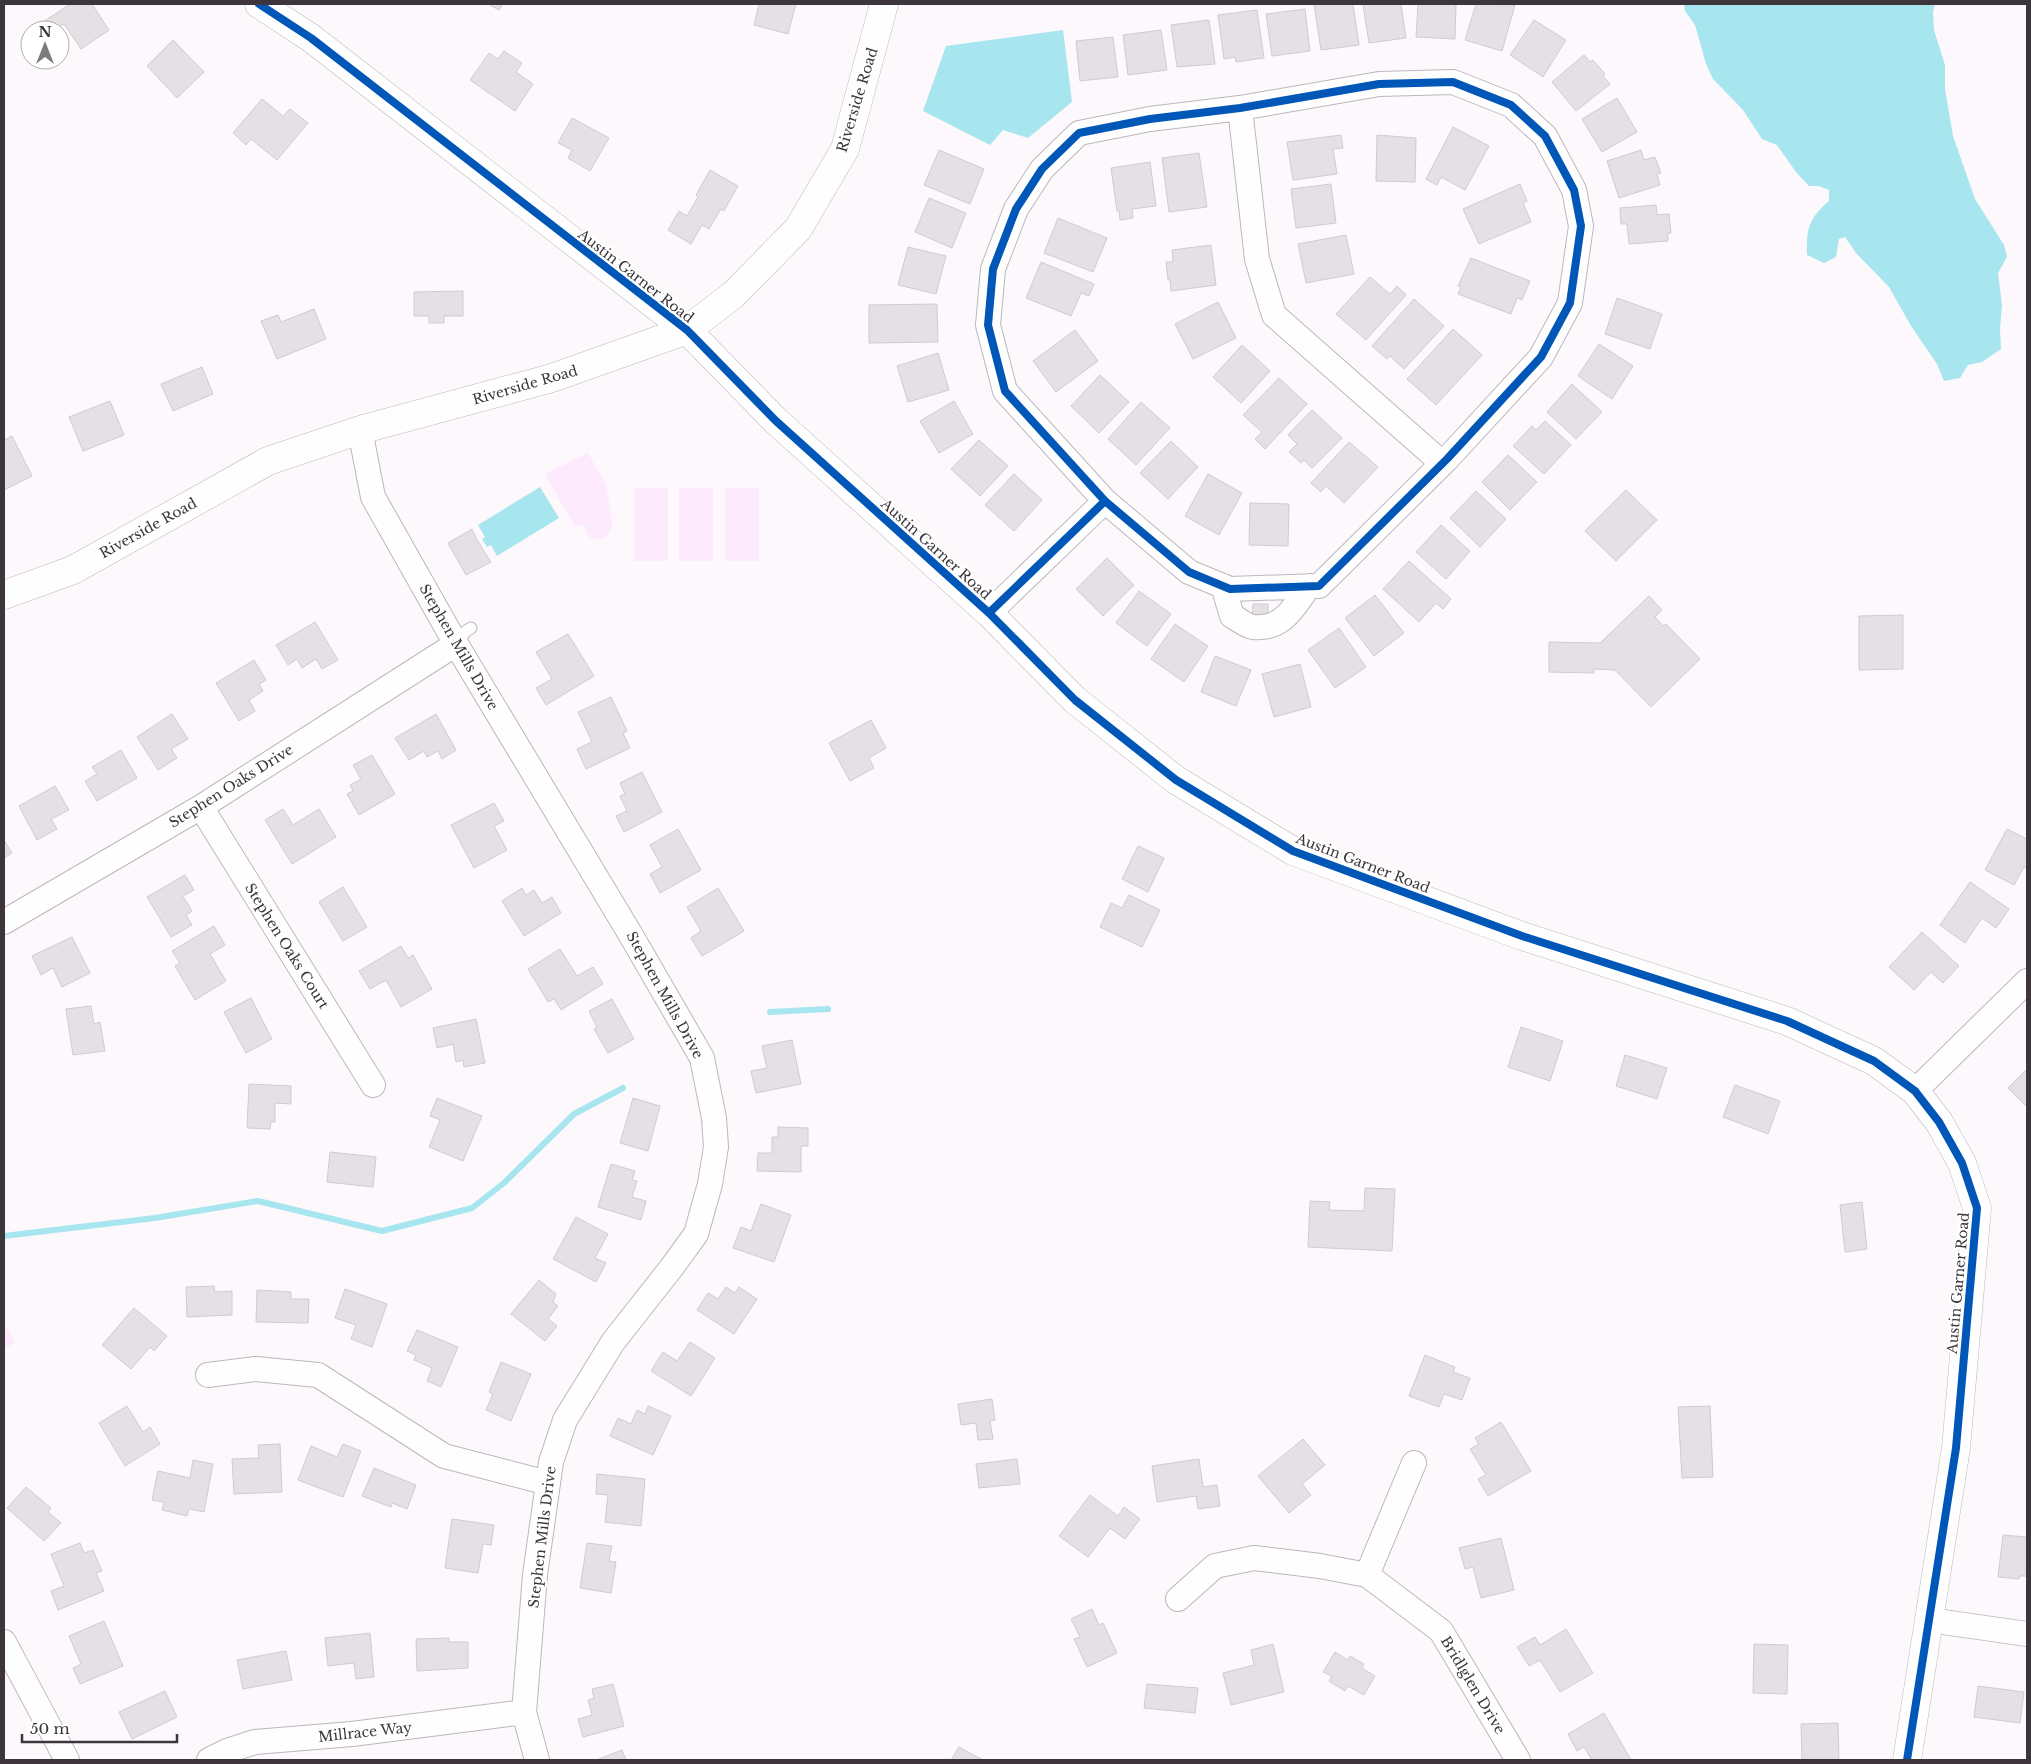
<svg xmlns="http://www.w3.org/2000/svg" width="2031" height="1764" font-family="'Libre Baskerville',serif">
	<rect width="100%" height="100%" fill="#fcf8fc"/>
	<path fill="#fdeafc" d="M588,453l18,31 6,37 -1,9 -6,7 -9,3 -7,-3 -6,-13 -8,3 -30,-53z
		M634,488h34v73h-34z
		M679,488h34v73h-34z
		M725,488h34v73h-34z
		M4,1322l11,21 -11,5z"/>
	<path fill="#a7e6ef" d="M1684,4h251l-2,8 1,18 11,35v24l8,47 22,63 29,46 3,12 -9,16 4,32 -2,25 1,19 -19,13 -14,3 -8,13 -16,3 -7,-17 -26,-38 -22,-39 -33,-34 -11,-16 -6,2 -3,18 -12,6 -17,-8c-1,-26 2,-37 22,-54v-11l-10,-4h-10l-13,-14 -19,-27 -15,-6 -19,-29 -30,-31 -7,-15 -11,-39 -10,-14z
		M1063,30l9,72 -44,36 -25,-8 -13,15 -67,-34 23,-65z
		M540,487l19,31 -62,38 -6,-11 -4,2 -5,-8 3,-2 -7,-12z"/>
	<g fill="none" stroke-linecap="round" stroke-linejoin="round">
		<path stroke="#a7e6ef" stroke-width="6" d="M770,1012l58,-3
			M4,1236l151,-18 103,-17 124,30 90,-23 32,-25 70,-69 49,-26"/>
	</g>
	<path fill="#e5e0e4" stroke="#cfcbcf" d="M70,4h22l17,26 -28,19 -17,-25 -10,6h-5l-6,-8z
		M488,4h15l-4,6z
		M759,4h37l-8,30 -34,-9z
		M1314,4h39l6,41 -38,5z
		M1370,4h31l5,34 -37,5 -6,-38z
		M1418,4h38l-1,35 -39,-2z
		M1476,4l39,1 -13,46 -37,-11z
		M1305,9l5,42 -38,5 -6,-42z
		M1257,10l7,48 -28,4 -1,-5 -11,2 -6,-44z
		M1209,20l6,44 -38,3 -6,-42z
		M1534,20l32,20 -23,37 -33,-22z
		M1161,30l6,40 -39,5 -5,-40z
		M1113,37l5,40 -38,4 -4,-40z
		M173,40l31,32 -27,26 -30,-32z
		M504,51l18,12 -6,9 17,12 -18,27 -45,-31 19,-27 9,6z
		M1584,55l6,7 3,-2 12,14 -2,2 7,8 -34,27 -24,-29z
		M1617,98l20,34 -35,20 -20,-33z
		M262,99l21,17 7,-7 18,14 -31,37 -26,-21 -5,6 -13,-12z
		M572,118l37,20 -19,33 -22,-13 4,-8 -14,-7z
		M1453,127l36,19 -24,44 -24,-13 -4,8 -11,-6z
		M1341,135l2,13 -10,1 4,25 -44,6 -6,-38z
		M1377,135l39,3 -1,44 -39,-1z
		M939,150l45,19 -14,35 -46,-19z
		M1641,150l3,10 11,-3 6,16 -4,1 3,11 -41,13 -12,-37z
		M1199,153l8,54 -38,5 -7,-54z
		M1150,162l6,44 -24,3 1,9 -13,2 -1,-9h-2l-6,-43z
		M710,170l28,16 -14,25 -3,-2 -12,20 -7,-4 -11,19 -23,-14 11,-19 8,5 11,-19 -2,-2z
		M1331,184l5,39 -40,5 -5,-39z
		M1520,184l7,17 -4,2 8,19 -52,22 -16,-35z
		M929,198l37,15 -14,35 -37,-16z
		M1656,205l1,10 12,-1 2,19h-3v8l-39,3 -2,-20h-6l-1,-16z
		M1058,218l49,20 -14,34 -49,-19z
		M1346,235l8,39 -48,9 -8,-39z
		M1211,245l5,40 -45,6 -1,-11h-2l-2,-18h7l-1,-12z
		M908,247l38,9 -10,38 -38,-9z
		M1471,258l59,23 -8,19 -5,-2 -6,16 -53,-20 3,-7 -3,-1z
		M1041,262l53,22 -5,12 -8,-3 -10,23 -45,-18z
		M1370,277l20,17 7,-8 9,9 -40,45 -30,-26z
		M463,291v25h-19v7h-15v-7h-15v-24z
		M1617,298l45,16 -12,35 -45,-15z
		M1414,299l30,27 -40,43 -14,-13 -3,3 -15,-13z
		M1218,302l18,36 -43,21 -18,-35z
		M937,304l1,38 -69,1v-38z
		M314,309l12,30 -49,20 -16,-38 17,-6 3,7z
		M1453,329l29,26 -46,50 -29,-26z
		M1075,330l23,31 -42,31 -23,-31z
		M1599,344l34,22 -21,33 -34,-23z
		M1242,345l28,26 -29,32 -28,-26z
		M938,353l11,37 -41,12 -11,-36z
		M202,367l11,27 -40,17 -12,-27z
		M1100,375l29,27 -30,31 -28,-27z
		M1279,378l28,26 -42,45 -10,-10 7,-7 -19,-17z
		M1572,384l30,28 -26,27 -29,-27z
		M110,401l14,34 -41,16 -14,-34z
		M954,401l19,33 -34,19 -19,-32z
		M1141,402l29,26 -34,37 -28,-26z
		M1312,410l30,28 -30,30 -8,-8 -3,3 -12,-11 8,-8 -9,-9z
		M1545,421l26,24 -27,29 -31,-28 19,-20 4,4z
		M12,436l20,40 -28,14v-50z
		M979,440l29,26 -28,30 -29,-27z
		M1171,441l27,26 -30,32 -28,-26z
		M1349,442l29,25 -34,36 -18,-17 -5,6 -10,-9z
		M1508,455l29,27 -27,28 -28,-28z
		M1014,474l28,26 -28,31 -29,-26z
		M1208,474l34,19 -23,42 -34,-19z
		M1626,490l31,30 -41,41 -31,-30z
		M1476,491l30,28 -26,28 -30,-29z
		M1250,503l39,1 -1,42 -39,-1z
		M1441,525l29,26 -24,28 -30,-27z
		M472,529l5,11 14,22 -25,13 -18,-32z
		M1107,558l27,27 -31,31 -27,-27z
		M1409,561l42,38 -8,10 -7,-6 -17,19 -36,-33z
		M1139,591l32,23 -24,32 -31,-23z
		M1375,595l29,38 -30,23 -29,-38z
		M1649,596l13,14 -7,7 8,9 3,-2 34,35 -49,48 -36,-37 -21,-1v4l-45,-1v-30l51,1z
		M1253,604h15v13l-16,-1z
		M1903,615v54l-44,1v-54z
		M315,622l23,38 -16,9 -6,-10 -14,9 -5,-9 -9,6 -12,-20z
		M1175,624l33,22 -24,36 -33,-23z
		M1339,628l27,39 -31,21 -27,-38z
		M568,634l26,42 -48,29 -10,-17 16,-9 -16,-27z
		M1215,656l36,14 -15,36 -35,-14z
		M254,660l12,20 -7,4 4,7 -14,9 6,11 -16,10 -23,-38z
		M1300,664l11,43 -37,10 -12,-43z
		M611,697l16,34 -4,2 7,15 -44,21 -9,-20 15,-7 -14,-30z
		M172,714l16,25 -17,10 6,9 -19,12 -21,-33z
		M436,714l20,36 -14,9 -4,-8 -11,6 -3,-6 -15,9 -14,-22z
		M871,720l15,28 -17,10 5,10 -24,13 -21,-38z
		M121,750l16,28 -40,23 -12,-20 12,-7 -5,-7z
		M372,755l23,39 -36,21 -12,-21 6,-3 -3,-6 11,-6 -8,-14z
		M642,772l20,40 -38,20 -8,-16 11,-5 -7,-15 5,-2 -5,-11z
		M55,786l14,24 -18,9 6,10 -20,11 -18,-34z
		M494,803l10,18 -10,5 13,24 -33,18 -23,-43z
		M283,809l10,16 26,-16 17,28 -44,27 -27,-44z
		M678,829l23,41 -41,23 -10,-19 12,-7 -12,-22z
		M2007,829l20,10v30l-3,-2 -10,18 -29,-15z
		M4,840l8,13 -8,5z
		M1138,846l26,12 -16,34 -26,-13z
		M185,875l9,15 -11,6 9,15 -6,4 6,10 -21,12 -24,-40z
		M1970,882l39,27 -13,19 -14,-10 -17,25 -25,-18z
		M343,887l24,40 -24,14 -24,-39z
		M522,888l4,7 8,-5 8,13 10,-6 9,16 -37,23 -22,-35z
		M718,888l26,43 -42,25 -11,-18 10,-7 -14,-24z
		M1129,895l31,15 -18,37 -42,-20 11,-24 11,5z
		M214,926l11,19 -15,9 16,27 -31,19 -20,-34 5,-3 -8,-12z
		M1922,932l37,34 -16,17 -12,-11 -17,18 -25,-23z
		M72,937l18,36 -28,14 -9,-19 -12,7 -9,-19z
		M401,946l7,12 5,-3 19,34 -31,18 -15,-27 -16,9 -11,-18z
		M560,949l17,27 16,-9 10,17 -42,26 -7,-11 -6,3 -20,-33z
		M251,998l21,41 -26,14 -22,-41z
		M612,999l22,40 -26,14 -14,-24 3,-2 -8,-16z
		M91,1006l3,18 6,-2 5,29 -32,4 -7,-46z
		M476,1019l9,44 -21,4 -1,-7 -7,2 -3,-18 -16,4 -4,-20z
		M1521,1027l42,14 -13,40 -42,-14z
		M792,1040l9,44 -45,9 -5,-22 16,-3 -5,-22z
		M1625,1055l42,13 -10,31 -41,-13z
		M2027,1069v38l-19,-19z
		M249,1084l42,2v18l-16,-1v19h-4l-1,7 -23,-1z
		M1735,1085l45,16 -12,33 -45,-17z
		M437,1098l45,18 -19,45 -34,-14 11,-27 -10,-4z
		M633,1098l27,8 -12,45 -28,-8z
		M778,1127l30,1v18h-7v26l-44,-1 1,-18h14v-16h6z
		M330,1152l46,5 -3,30 -46,-5z
		M611,1164l24,7 -3,9 5,1 -5,16 14,4 -5,19 -43,-13z
		M1365,1188l30,1 -3,62 -84,-4 2,-46 20,1 -1,8 35,1z
		M1862,1202l5,47 -22,3 -5,-47z
		M761,1204l30,11 -17,47 -41,-14 8,-21 10,4z
		M576,1217l32,17 -13,24 11,5 -10,19 -43,-23z
		M539,1280l17,14 -3,8 5,4 -10,13 9,7 -12,15 -34,-27z
		M214,1286l1,6 17,-1v24l-45,2 -1,-30z
		M726,1287l9,6 4,-6 18,12 -23,35 -37,-24 11,-17 10,6z
		M345,1289l42,15 -15,43 -21,-8 5,-14 -21,-7z
		M257,1290l34,2v7h18l-1,24 -52,-1z
		M134,1308l33,28 -13,15 -4,-4 -19,22 -29,-24z
		M417,1330l41,17 -17,40 -14,-6 5,-13 -18,-8 2,-5 -9,-4z
		M690,1342l25,16 -24,38 -40,-25 12,-19 14,9z
		M1425,1355l30,12 -2,5 17,6 -8,22 -18,-6 -5,13 -30,-11z
		M501,1362l30,12 -20,47 -25,-11 7,-16 -4,-2z
		M992,1399l3,21 -5,1 3,18 -15,1 -2,-17 -15,2 -3,-21z
		M127,1406l16,26 7,-5 10,17 -35,22 -26,-43z
		M648,1406l23,10 -18,39 -43,-19 8,-18 13,6 6,-14 8,4z
		M1710,1406l3,71 -31,1 -4,-71z
		M1501,1422l30,49 -43,25 -10,-17 8,-4 -16,-26 9,-5 -4,-6z
		M1303,1439l22,26 -23,19 9,11 -22,18 -31,-37z
		M280,1444l2,48 -48,2 -2,-35 27,-1 -1,-13z
		M343,1444l18,7 -18,46 -45,-17 13,-34 26,11z
		M1017,1459l3,25 -41,4 -3,-24z
		M1199,1459l4,28 14,-2 3,21 -22,3 -2,-13 -39,6 -5,-36z
		M193,1460l20,4 -9,48 -15,-3 -2,7 -25,-6 2,-8 -12,-2 6,-29 32,7z
		M374,1468l42,17 -9,24 -15,-6 -1,4 -29,-11z
		M597,1474l48,5 -4,47 -36,-4 3,-27 -12,-1z
		M26,1487l25,21 -3,4 13,11 -17,18 -37,-33z
		M1090,1495l28,21 6,-9 16,12 -15,20 -15,-11 -22,29 -29,-21z
		M452,1519l42,6 -3,20 -8,-1 -5,29 -33,-5z
		M2003,1535l24,2v39h-7l-1,3 -21,-2z
		M1501,1538l13,52 -33,8 -8,-31 -8,2 -6,-21z
		M80,1543l4,10 9,-3 9,21 -6,2 8,18 -46,19 -7,-19 13,-5 -13,-32z
		M587,1543l25,3 -3,15 7,1 -5,31 -31,-5z
		M1092,1609l7,16 4,-2 14,30 -30,14 -13,-28 6,-2 -9,-18z
		M104,1621l19,45 -43,18 -7,-16 8,-4 -12,-28z
		M1566,1629l27,44 -33,19 -20,-32 -11,6 -12,-19 18,-10 5,8z
		M370,1633l4,44 -18,2 -2,-16 -26,3 -3,-28z
		M449,1638v4h19v26l-51,3 -1,-32z
		M1273,1644l11,48 -53,13 -8,-32 31,-8 -3,-15z
		M1754,1644l34,1 -1,49 -34,-1z
		M286,1651l6,29 -49,9 -6,-29z
		M1335,1652l13,8 2,-4 14,8 -2,4 13,8 -11,19 -16,-9 -3,5 -16,-10 3,-5 -9,-4z
		M613,1684l11,42 -41,11 -5,-18 14,-4 -4,-15 6,-2 -2,-9z
		M1147,1684l51,4 -3,25 -51,-5z
		M1978,1686l46,6 -4,31 -46,-6z
		M165,1691l12,26 -45,22 -13,-27z
		M1604,1713l27,47h-39l-8,-13 -7,4 -9,-17z
		M1838,1723l1,37h-37l-1,-36z
		M959,1747l24,13h-32z
		M622,1750l4,10h-30z"/>
	<g fill="none" stroke-linecap="round" stroke-linejoin="round">
		<defs>
			<path id="service" d="M456,644l10,-13 5,-3"/>
			<path id="minor" d="M1240,108l17,151 17,56 168,148
				M360,430l13,67 83,147 176,293 70,121 12,60 2,29 -6,37 -14,50 -24,33 -59,75 -48,78 -14,42 -16,113 -11,137 13,48
				M1223,586l9,30c6,3 14,10 21,11 30,3 41,-20 56,-41
				M989,613l116,-112 84,71 41,17 89,-3 128,-127 94,-102 29,-54 11,-77 -7,-36 -29,-54 -34,-31 -58,-23 -74,2 -139,24 -90,11 -71,14 -37,36 -26,40 -23,60 -5,56 17,66 100,110
				M201,807l172,278
				M4,922l197,-115 255,-163
				M1915,1091l112,-110
				M208,1375l48,-6 62,6 126,81 104,27
				M1367,1575l47,-112
				M1178,1599l37,-33 39,-8 66,8 47,9 74,56 77,129
				M1929,1620l98,14
				M4,1642l63,118
				M209,1760l18,-9 28,-9 97,-8 172,-22"/>
			<path id="tertiary" d="M259,4l52,34 376,292 89,91 213,192 86,87 101,80 117,71 229,85 265,85 87,40 41,30 24,31 23,41 15,45 -21,240 -49,312
				M4,595l69,-25 195,-109 92,-31 192,-52 135,-48 46,-35 65,-66 47,-80 39,-145"/>
		</defs>
		<use href="#service" stroke="#bcb7bc" stroke-width="13"/>
		<use href="#minor" stroke="#bcb7bc" stroke-width="26"/>
		<use href="#tertiary" stroke="#bcb7bc" stroke-width="29"/>
		<use href="#service" stroke="#fffeff" stroke-width="11"/>
		<use href="#minor" stroke="#fffeff" stroke-width="24"/>
		<use href="#tertiary" stroke="#fffeff" stroke-width="28"/>
		<defs>
			<path id="cycleway" d="M259,4l52,34 376,292 89,91 213,192 86,87 101,80 117,71 229,85 265,85 87,40 41,30 24,31 23,41 15,45 -21,240 -49,312
				M989,613l116,-112 84,71 41,17 89,-3 128,-127 94,-102 29,-54 11,-77 -7,-36 -29,-54 -34,-31 -58,-23 -74,2 -139,24 -90,11 -71,14 -37,36 -26,40 -23,60 -5,56 17,66 100,110"/>
		</defs>
		<use href="#cycleway" stroke="#fff" stroke-width="11"/>
		<use href="#cycleway" stroke="#0057b8" stroke-width="8"/>
	</g>
	<g text-anchor="middle" stroke-width="4.5" stroke-linejoin="round" paint-order="stroke">
		<g font-size="14" fill="#3c363c" stroke="#fff">
			<text transform="translate(857 100) rotate(-73)" y="5">Riverside Road</text>
			<text transform="translate(636 276) rotate(38)" y="5">Austin Garner Road</text>
			<text transform="translate(525 385) rotate(-16)" y="5">Riverside Road</text>
			<text transform="translate(148 528) rotate(-29)" y="5">Riverside Road</text>
			<text transform="translate(936 549) rotate(42)" y="5">Austin Garner Road</text>
			<text transform="translate(459 647) rotate(60)" y="5">Stephen Mills Drive</text>
			<text transform="translate(231 786) rotate(-32)" y="5">Stephen Oaks Drive</text>
			<text transform="translate(1363 863) rotate(21)" y="5">Austin Garner Road</text>
			<text transform="translate(287 946) rotate(58)" y="5">Stephen Oaks Court</text>
			<text transform="translate(665 995) rotate(61)" y="5">Stephen Mills Drive</text>
			<text transform="translate(1958 1283) rotate(-85)" y="5">Austin Garner Road</text>
			<text transform="translate(542 1537) rotate(-83)" y="5">Stephen Mills Drive</text>
			<text transform="translate(1473 1685) rotate(59)" y="5">Bridlglen Drive</text>
			<text transform="translate(365 1732) rotate(-6)" y="5">Millrace Way</text>
		</g>
	</g>
	<rect width="2031" height="1764" fill="none" stroke="#3c363c" stroke-width="10"/>
	<g transform="translate(45 45)"><circle r="24" fill="#ffffff" stroke="#b1afb1"/>
	<path d="M0-4L9 19L0 12L-9 19Z" fill="#7f7a7f"/>
	<text y="-8" font-size="14" font-weight="bold" text-anchor="middle" fill="#3c363c">N</text>
	</g>
	<path d="M22 1734v8h155v-8" fill="none" stroke="#3c363c" stroke-width="2.5"/>
	<text x="30" y="1734" font-size="15" fill="#3c363c" stroke="#ffffff" stroke-width="4" paint-order="stroke">50 m</text>
</svg>
